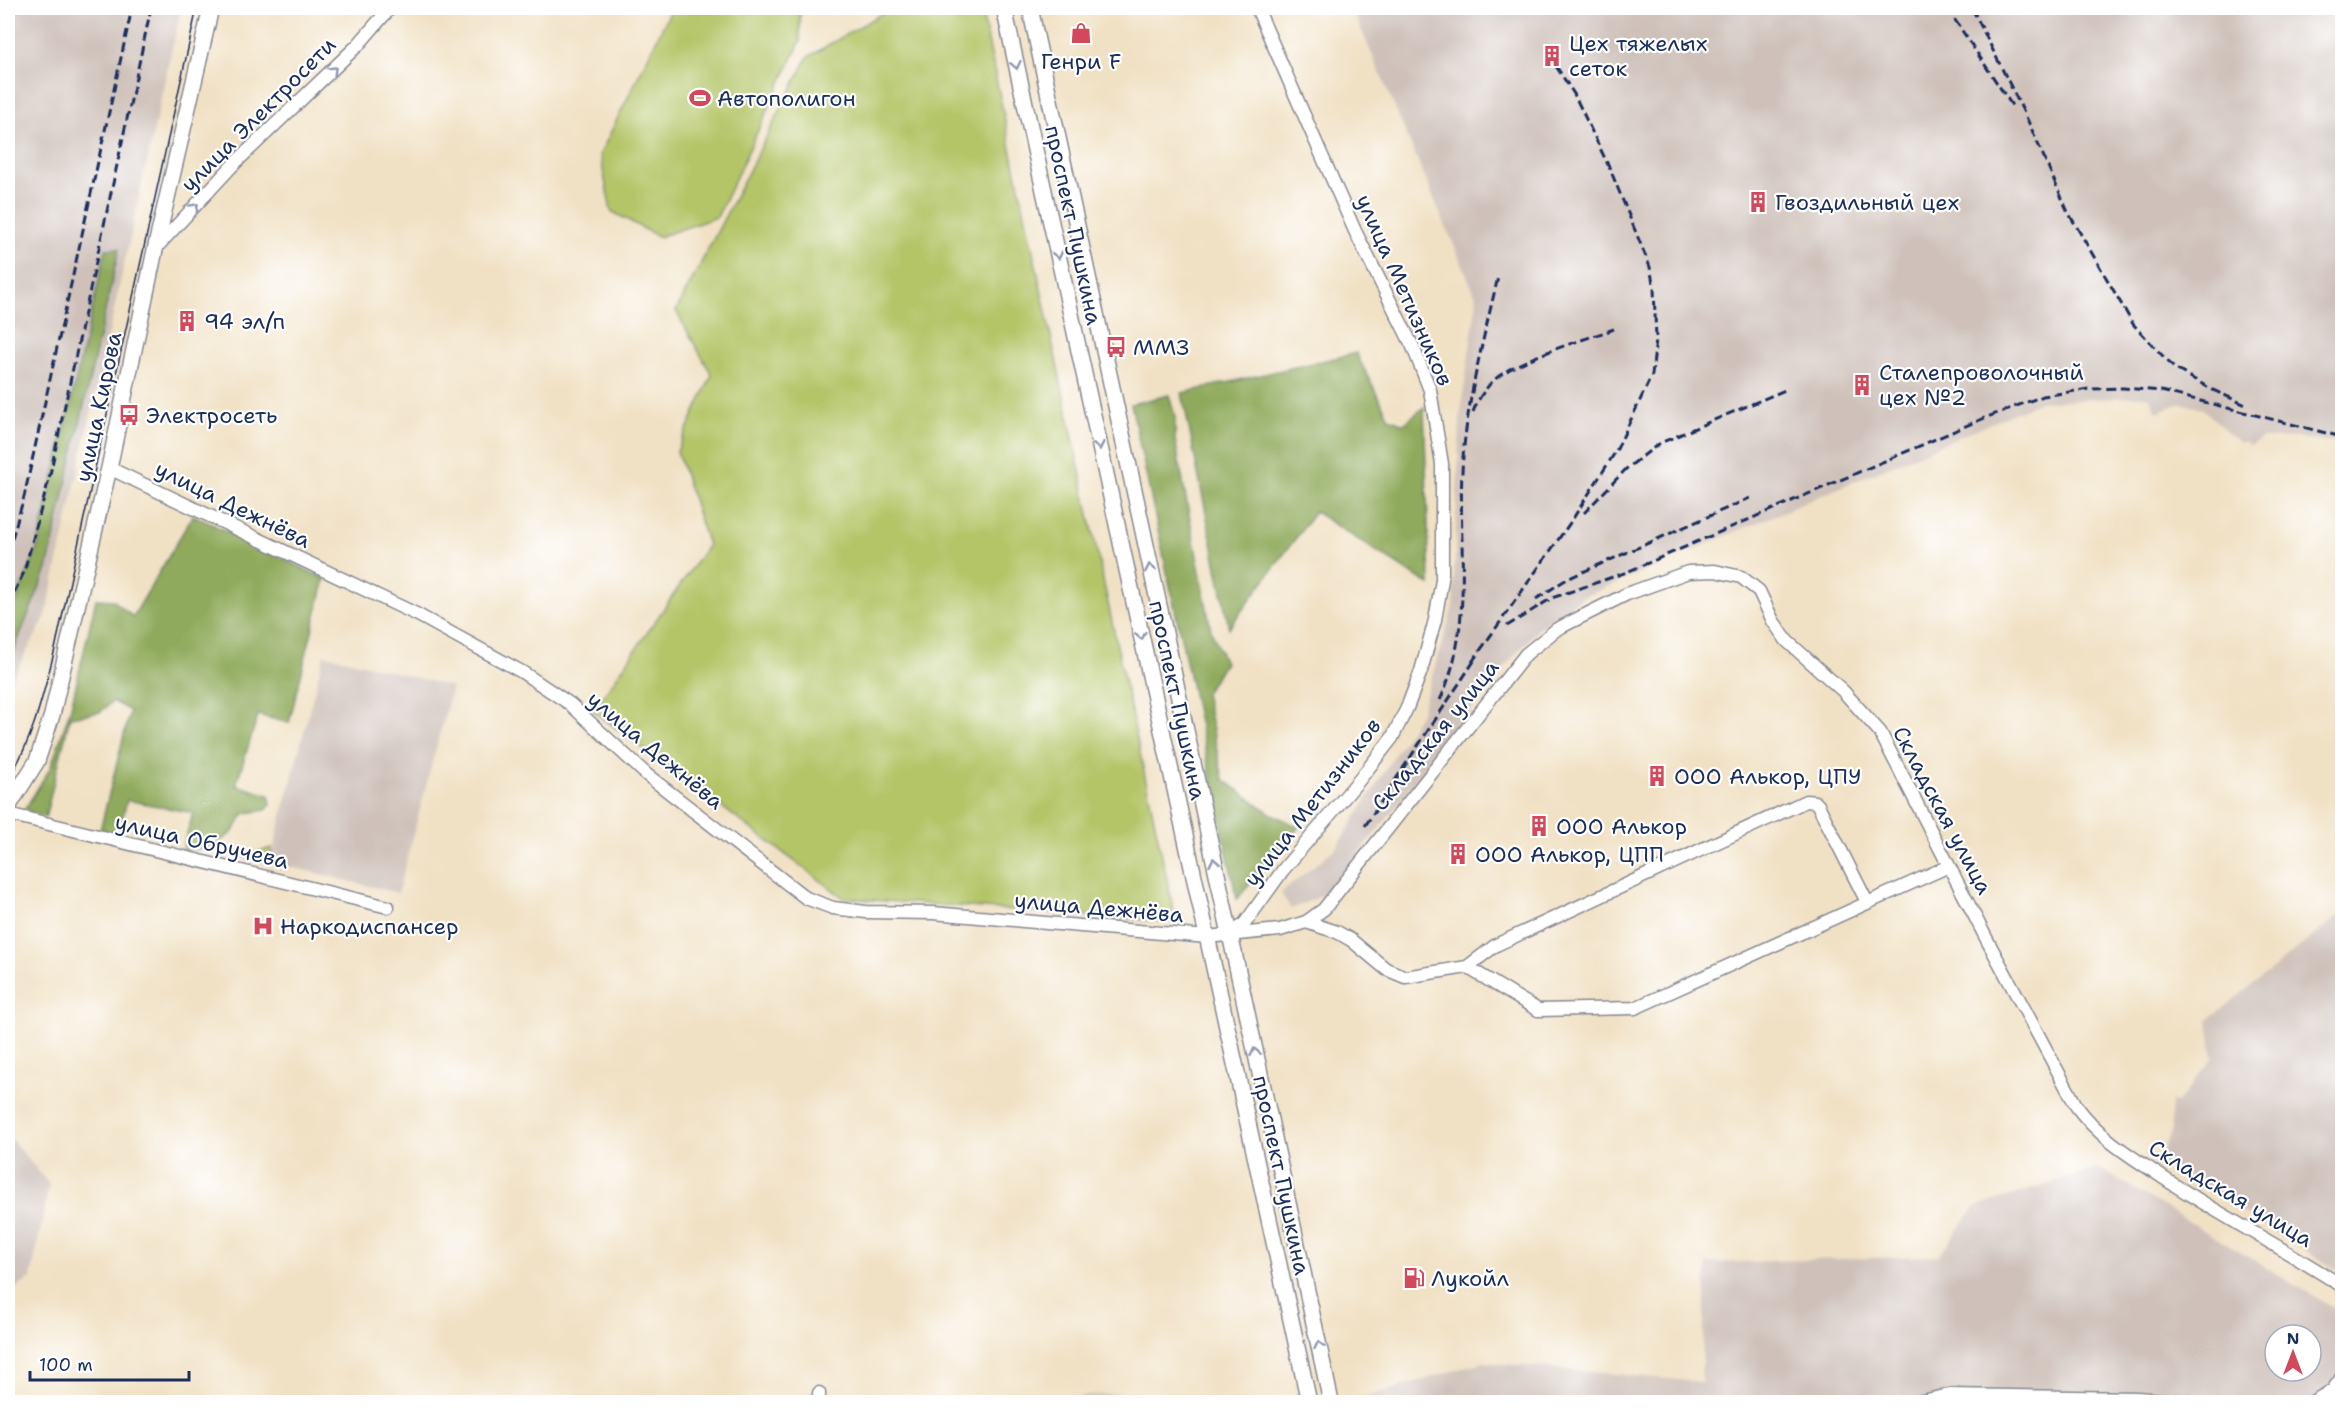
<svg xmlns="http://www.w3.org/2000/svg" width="2350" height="1410" font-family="'Shantell Sans',sans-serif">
	<rect width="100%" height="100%" fill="#fff"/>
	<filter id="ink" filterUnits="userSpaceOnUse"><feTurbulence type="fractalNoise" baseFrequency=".0167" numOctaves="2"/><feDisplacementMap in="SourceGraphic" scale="12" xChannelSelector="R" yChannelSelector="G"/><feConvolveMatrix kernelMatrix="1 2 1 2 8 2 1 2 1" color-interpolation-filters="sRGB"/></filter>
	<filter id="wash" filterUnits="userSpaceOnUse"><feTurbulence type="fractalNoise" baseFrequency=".008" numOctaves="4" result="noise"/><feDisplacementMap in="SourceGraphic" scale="24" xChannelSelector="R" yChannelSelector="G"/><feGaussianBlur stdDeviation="1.35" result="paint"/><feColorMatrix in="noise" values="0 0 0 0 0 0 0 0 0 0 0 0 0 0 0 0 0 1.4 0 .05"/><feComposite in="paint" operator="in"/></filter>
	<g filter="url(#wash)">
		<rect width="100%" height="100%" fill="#f1e1c4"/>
		<path fill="#cfc1ba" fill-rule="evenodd" d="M8,8h173l-135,608 -38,70z
			M1352,8h990v435l-45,-5h-35l-13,8 -4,-4 -6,1 -36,-34 -22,-6 -24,9 -9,-16 -108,6 -459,196 -41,29 -33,37 -148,190 -38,42 -30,13 -10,-16 56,-46 83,-132 33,-108 7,-190 17,-118z
			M324,654l128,33 -54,206 -128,-31z
			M2342,913v360l-183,-113 12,-30v-29l6,2 36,-45 -5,-38z
			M8,1135l41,49 -18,94 -23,16z
			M2099,1168l243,145v62l-15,27h-414l-15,-5 -6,5h-535l-1,-2 126,-38 219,20 6,-119 231,-7 37,-49zM2275,1335h36v36h-36z
			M1137,1392l3,10h-151h16z"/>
		<path fill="#b4c568" stroke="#687a63" stroke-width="1.5" d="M672,8h128v34l-83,175 -58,20 -48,-26 -11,-57z
			M891,8h90l195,914 -332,-24 -251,-187 115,-166 -31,-94 35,-76 -36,-64 132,-254z
			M272,848l-2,14 -28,-6z"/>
		<path fill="#8faa5c" stroke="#556c5d" stroke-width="1.5" d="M106,249h13l-72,320 -39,95v-42l29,-73z
			M1356,353l33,65 15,6 20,-17 6,178 -115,-73 -86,116 -47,-235z
			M1169,395l6,21v24l36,190 14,33 -20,30 18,86 47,34 29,14 -62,72 -106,-495z
			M193,515l132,64 -36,144 -31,-8 -22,70 33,10 2,9 -5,6 -21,3 -13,20 -22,15 -28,3 11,-38 -66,-13 -9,35 -18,-5 30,-119 -17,-10 -13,11 -30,5 -25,101 -20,-9 26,-42 20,-60 25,-108 17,1 20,17z"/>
	</g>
	<g filter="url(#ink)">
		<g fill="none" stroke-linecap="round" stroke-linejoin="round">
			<defs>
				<path id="minor" d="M155,249l78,-84 125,-120 32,-37
					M109,468l309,147 104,57 48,32 77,71 159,123 27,10 33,4 67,1 274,24 73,-7 26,-8 18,-13 202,-255 31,-25 70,-35 61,-22 27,-1 26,6 18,14 14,30 14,20 56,50 37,41 106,206 91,169c24,32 52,48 85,70 58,38 121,71 180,109
					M8,814l380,93
					M1306,922l31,10 14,8 35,29 19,8 62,-10 29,-22 310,-144 9,1 3,3 49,97
					M1231,935l14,-12 38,-53 77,-91 32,-41 15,-30 14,-37 14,-51 7,-40v-116l-12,-74 -17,-43 -58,-116 -98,-223
					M1467,967l71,43 97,-2 314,-142
					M819,1393v9
					M1918,1402l31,-7 187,3 55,4
					M2312,1402l21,-12 9,-13"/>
				<path id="major" d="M1004,8l305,1394
					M1030,8l301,1394
					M8,807l29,-46 15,-46 57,-247 46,-218 56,-242"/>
			</defs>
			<use href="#minor" stroke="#868891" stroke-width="15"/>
			<use href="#major" stroke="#868891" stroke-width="18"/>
			<use href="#minor" stroke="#fff" stroke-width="12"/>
			<use href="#major" stroke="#fff" stroke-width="15"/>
			<path stroke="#1b2f5e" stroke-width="1.5" d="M8,780c25,-40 35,-85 47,-131l142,-641"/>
			<path stroke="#1b2f5e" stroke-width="3" stroke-dasharray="9 4.5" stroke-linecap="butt" d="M1947,8l66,99
				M1972,8l56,113 40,91 65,112 41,44 37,21 37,17
				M1473,412c4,-11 11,-22 20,-31 23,-22 90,-41 121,-52
				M1584,513l42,-44 34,-26 125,-53
				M8,552l16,-55 108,-489
				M1536,599l31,-20 183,-81
				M8,605l16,-33 25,-93 102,-471
				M1507,626l45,-28 75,-26 355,-153 61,-23 46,-7 35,-1 37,3 181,46
				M1472,662l100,-142 44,-69 36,-76 4,-36 -2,-51 -4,-21 -40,-98 -36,-75 -22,-34
				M1440,700c36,-77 16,-162 23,-243 5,-61 21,-120 35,-180
				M1365,826l111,-168"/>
		</g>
		<defs><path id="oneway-chevron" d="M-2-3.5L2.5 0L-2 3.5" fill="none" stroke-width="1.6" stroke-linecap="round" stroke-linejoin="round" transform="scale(1.5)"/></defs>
		<g stroke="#8d97ae">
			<use href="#oneway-chevron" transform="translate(1016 65) rotate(78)"/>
			<use href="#oneway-chevron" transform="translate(333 70) rotate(-45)"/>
			<use href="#oneway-chevron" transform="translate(195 207) rotate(-47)"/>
			<use href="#oneway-chevron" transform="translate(1058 255) rotate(78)"/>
			<use href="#oneway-chevron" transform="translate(1099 446) rotate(78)"/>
			<use href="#oneway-chevron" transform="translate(1150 568) rotate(-102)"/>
			<use href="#oneway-chevron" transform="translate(1141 636) rotate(78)"/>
			<use href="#oneway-chevron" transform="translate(1214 862) rotate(-102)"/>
			<use href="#oneway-chevron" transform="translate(1255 1052) rotate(-102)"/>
			<use href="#oneway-chevron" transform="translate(1319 1345) rotate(-102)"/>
		</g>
	</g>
	<defs>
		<symbol id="shop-bare" viewBox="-9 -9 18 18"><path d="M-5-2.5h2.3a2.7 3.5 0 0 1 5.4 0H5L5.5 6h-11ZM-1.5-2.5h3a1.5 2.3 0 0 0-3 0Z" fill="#d1495b" stroke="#fff" stroke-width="2.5" paint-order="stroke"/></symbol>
		<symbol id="building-bare" viewBox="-9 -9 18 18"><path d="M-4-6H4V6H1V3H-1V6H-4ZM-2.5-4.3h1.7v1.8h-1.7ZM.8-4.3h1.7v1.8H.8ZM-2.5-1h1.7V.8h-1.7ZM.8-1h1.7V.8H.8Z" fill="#d1495b" stroke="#fff" stroke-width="2.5" paint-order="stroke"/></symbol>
		<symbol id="stadium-bare" viewBox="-9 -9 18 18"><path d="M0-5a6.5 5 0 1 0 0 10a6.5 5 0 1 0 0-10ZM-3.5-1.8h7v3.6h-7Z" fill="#d1495b" stroke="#fff" stroke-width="2.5" paint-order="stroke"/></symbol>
		<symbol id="bus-bare" viewBox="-9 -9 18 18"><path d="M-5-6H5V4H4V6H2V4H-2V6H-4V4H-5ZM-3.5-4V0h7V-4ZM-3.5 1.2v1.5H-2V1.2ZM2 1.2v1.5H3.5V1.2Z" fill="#d1495b" stroke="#fff" stroke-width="2.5" paint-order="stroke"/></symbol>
		<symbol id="hospital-bare" viewBox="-9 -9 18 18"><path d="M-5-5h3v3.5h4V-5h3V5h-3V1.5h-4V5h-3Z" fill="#d1495b" stroke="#fff" stroke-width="2.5" paint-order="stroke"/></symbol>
		<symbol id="fuel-bare" viewBox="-9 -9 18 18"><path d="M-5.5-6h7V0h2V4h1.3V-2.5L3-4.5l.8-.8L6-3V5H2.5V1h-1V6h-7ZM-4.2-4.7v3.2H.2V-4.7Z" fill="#d1495b" stroke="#fff" stroke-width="2.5" paint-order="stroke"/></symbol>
	</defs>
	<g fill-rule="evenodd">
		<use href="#shop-bare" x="1066" y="18" width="30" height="30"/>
		<use href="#building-bare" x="1537" y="41" width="30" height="30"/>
		<use href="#stadium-bare" x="685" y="83" width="30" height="30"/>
		<use href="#building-bare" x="1743" y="187" width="30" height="30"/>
		<use href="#building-bare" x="172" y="306" width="30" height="30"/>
		<use href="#bus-bare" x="1101" y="332" width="30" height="30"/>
		<use href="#building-bare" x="1847" y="370" width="30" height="30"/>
		<use href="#bus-bare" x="114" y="400" width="30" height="30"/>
		<use href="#building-bare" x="1642" y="761" width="30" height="30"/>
		<use href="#building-bare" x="1524" y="811" width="30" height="30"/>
		<use href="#building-bare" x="1443" y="839" width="30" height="30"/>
		<use href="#hospital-bare" x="248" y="911" width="30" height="30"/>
		<use href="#fuel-bare" x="1399" y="1263" width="30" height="30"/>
	</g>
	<g text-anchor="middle" stroke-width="4.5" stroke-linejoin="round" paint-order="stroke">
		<g font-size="22" fill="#1b2f5e" stroke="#fff" text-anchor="start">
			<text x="1569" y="51">Цех тяжелых<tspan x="1569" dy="25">сеток</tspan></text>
			<text x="1081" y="69" text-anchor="middle">Генри F</text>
			<text x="717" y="106">Автополигон</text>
			<text x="1775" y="210">Гвоздильный цех</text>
			<text x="204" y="329">94 эл/п</text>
			<text x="1133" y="355">ММЗ</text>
			<text x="1879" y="380">Сталепроволочный<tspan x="1879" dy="25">цех №2</tspan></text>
			<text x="146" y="423">Электросеть</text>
			<text x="1674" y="784">ООО Алькор, ЦПУ</text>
			<text x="1556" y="834">ООО Алькор</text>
			<text x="1475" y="862">ООО Алькор, ЦПП</text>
			<text x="280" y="934">Наркодиспансер</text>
			<text x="1431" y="1286">Лукойл</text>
		</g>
		<g font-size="22" fill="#1b2f5e" stroke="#fff">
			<text transform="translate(258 114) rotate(-45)" y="8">улица Электросети</text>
			<text transform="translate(1074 225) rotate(78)" y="8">проспект Пушкина</text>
			<text transform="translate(1405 290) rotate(66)" y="8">улица Метизников</text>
			<text transform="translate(98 407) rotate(-78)" y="8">улица Кирова</text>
			<text transform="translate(233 504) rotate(26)" y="8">улица Дежнёва</text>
			<text transform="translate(1178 700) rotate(78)" y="8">проспект Пушкина</text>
			<text transform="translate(1435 735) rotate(-51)" y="8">Складская улица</text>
			<text transform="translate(656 750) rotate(40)" y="8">улица Дежнёва</text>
			<text transform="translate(1312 802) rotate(-52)" y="8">улица Метизников</text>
			<text transform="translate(1943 810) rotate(62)" y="8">Складская улица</text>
			<text transform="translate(202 841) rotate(13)" y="8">улица Обручева</text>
			<text transform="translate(1099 907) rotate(5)" y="8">улица Дежнёва</text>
			<text transform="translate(1282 1175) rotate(78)" y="8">проспект Пушкина</text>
			<text transform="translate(2231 1193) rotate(31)" y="8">Складская улица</text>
		</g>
	</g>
	<rect width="2350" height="1410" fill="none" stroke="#fff" stroke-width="30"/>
	<g transform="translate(2293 1353)"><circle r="28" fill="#ffffff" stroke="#a4acbf" stroke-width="1.5"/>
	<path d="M0-4.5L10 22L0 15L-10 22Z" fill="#d1495b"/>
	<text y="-9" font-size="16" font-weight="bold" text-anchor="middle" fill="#1b2f5e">N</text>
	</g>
	<path d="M30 1371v9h159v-9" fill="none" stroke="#1b2f5e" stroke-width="3"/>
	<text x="39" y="1371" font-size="18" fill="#1b2f5e" stroke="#ffffff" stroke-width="4.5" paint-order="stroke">100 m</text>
</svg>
